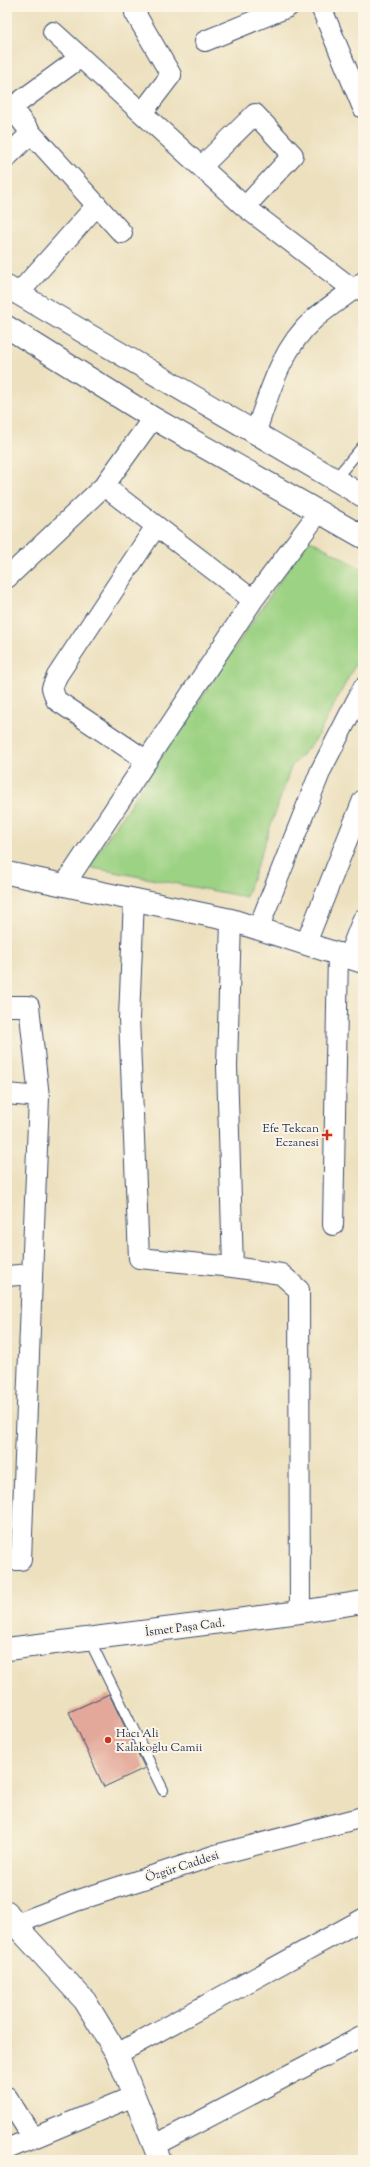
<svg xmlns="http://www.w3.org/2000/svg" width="370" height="2167" font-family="'Sorts Mill Goudy',serif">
	<rect width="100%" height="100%" fill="#fcf5e5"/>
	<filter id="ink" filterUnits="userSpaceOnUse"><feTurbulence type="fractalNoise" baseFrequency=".025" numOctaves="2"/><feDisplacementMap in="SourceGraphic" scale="8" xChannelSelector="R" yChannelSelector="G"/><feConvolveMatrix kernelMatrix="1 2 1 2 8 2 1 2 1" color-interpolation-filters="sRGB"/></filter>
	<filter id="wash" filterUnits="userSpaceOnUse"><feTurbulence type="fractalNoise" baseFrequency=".012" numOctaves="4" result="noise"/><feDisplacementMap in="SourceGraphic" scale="16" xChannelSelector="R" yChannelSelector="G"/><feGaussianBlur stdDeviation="0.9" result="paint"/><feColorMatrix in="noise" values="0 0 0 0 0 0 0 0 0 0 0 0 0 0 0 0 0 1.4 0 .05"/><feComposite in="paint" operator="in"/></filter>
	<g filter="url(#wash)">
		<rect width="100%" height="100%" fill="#ece0be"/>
		<path fill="#9cd283" stroke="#5c8070" d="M308,539l55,30v81l-47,89 -25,28 -45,130 -158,-30z"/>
		<g id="blocks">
			<path fill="#e3a89a" d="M109,1694l36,74 -41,19 -35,-75z"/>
		</g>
	</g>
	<g filter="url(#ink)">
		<use href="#blocks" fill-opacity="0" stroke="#3a4a6c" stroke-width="1"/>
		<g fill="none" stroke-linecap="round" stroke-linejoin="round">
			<defs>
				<path id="service" d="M335,479l28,-33
					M89,1639l74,151"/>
				<path id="minor" d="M321,7l42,101
					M135,13l36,62 -29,38
					M53,32l192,175 109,83
					M205,41l83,-34
					M7,102l24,31 91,100
					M11,108l70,-51
					M7,157l24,-24
					M201,167l54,-53 38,41 -48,52
					M18,294l79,-89
					M255,434c14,-40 26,-86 59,-115 15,-13 33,-24 49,-37
					M104,486l149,114
					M7,578l97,-92 49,-68
					M147,761l-91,-61 -4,-12 5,-12 99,-150
					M65,884l188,-284 66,-88
					M134,899l-5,119 10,240 94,9 48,7 18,16 1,322
					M231,920l-4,146 6,201
					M258,929l63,-159 42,-82
					M306,943l57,-143
					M348,957l15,-38
					M7,1006h22l10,91 -18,463h-14
					M7,1094l32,3
					M333,1225l5,-272
					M7,1276l24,-2
					M7,1930l9,-6 60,-23 140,-46 147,-38
					M117,2054l246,-135
					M7,2097l26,41
					M155,2145l208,-109
					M7,2149l127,-53"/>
				<path id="secondary" d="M7,873l224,47 132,42
					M7,1649l293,-37 63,-10
					M7,1912l14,19 64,70 32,53 43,106"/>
				<path id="primary" d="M7,287l356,209
					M7,327l146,91 210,119"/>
			</defs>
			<use href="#service" stroke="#3a4a6c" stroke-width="12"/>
			<use href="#minor" stroke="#3a4a6c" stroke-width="22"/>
			<use href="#secondary" stroke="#3a4a6c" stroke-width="24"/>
			<use href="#primary" stroke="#3a4a6c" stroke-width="24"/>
			<use href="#service" stroke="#fff" stroke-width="10"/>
			<use href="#minor" stroke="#fff" stroke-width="20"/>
			<use href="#secondary" stroke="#fff" stroke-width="22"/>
			<use href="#primary" stroke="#fff" stroke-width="22"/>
		</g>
	</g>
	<g fill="#c8321e" stroke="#fcf5e5" stroke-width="1.5">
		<path d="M325 1129h4v4h4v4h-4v4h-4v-4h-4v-4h4z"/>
		<circle cx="108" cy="1740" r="4"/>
	</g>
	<g text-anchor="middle" stroke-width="4" stroke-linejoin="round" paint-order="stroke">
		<g font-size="12" fill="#1b2f5e" stroke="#fcf5e5" text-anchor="end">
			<text x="319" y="1132">Efe Tekcan<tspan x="319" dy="14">Eczanesi</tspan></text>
			<text x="116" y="1737" text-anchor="start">Hacı Ali<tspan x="116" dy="14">Kalakoğlu Camii</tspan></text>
		</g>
		<g font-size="12" fill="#1b2f5e" stroke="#fcf5e5">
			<text transform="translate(185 1627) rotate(-7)" y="4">İsmet Paşa Cad.</text>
			<text transform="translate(182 1866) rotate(-18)" y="4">Özgür Caddesi</text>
		</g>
	</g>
	<rect width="370" height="2167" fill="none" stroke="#fcf5e5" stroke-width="24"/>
</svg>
